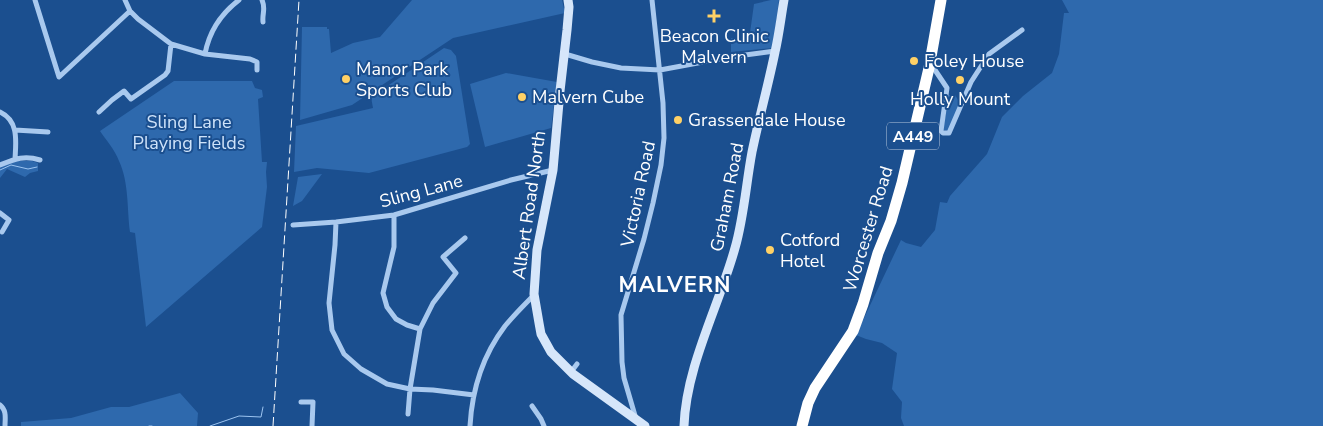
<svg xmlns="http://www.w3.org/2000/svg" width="1323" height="426" font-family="'Nunito Sans',sans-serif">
	<rect width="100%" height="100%" fill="#1b4f8f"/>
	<path fill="#2e69ad" d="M412,0h150l3,13 -112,25 -101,67 -52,15 2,-93h25v2h2l2,24 22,-10 27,-6z
		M771,0h8l-6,48 -42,4v-14l18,2 5,-36z
		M1062,0h261v426h-419l-3,-8 1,-16 -10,-13 5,-36 -15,-10 -16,-4 -10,-4 45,-95 5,3 15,4 14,-17 5,-28 7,1 3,-7 37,-42 15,-37 21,-21 29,-23 7,-19 5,-41h5z
		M444,48l7,2 5,6 14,88 -3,3 -98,26 -52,-5 -23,4 2,-46 77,-18 -2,-11z
		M506,73l51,9 -6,46 -66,19 -15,-63z
		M174,81h78l3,7 7,2 1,7 -5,2 4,63h5l-1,10 1,15 -5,40 -116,100 -11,-94 -5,-1c-3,-23 -1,-50 -11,-71 -4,-11 -13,-21 -19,-30z
		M949,95h6l5,8 -12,28 -5,-1z
		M17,161h15l6,2v8l-8,2 -5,4 -18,-8 -7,9v-11l4,-2z
		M322,174l-20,27 -9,5 5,-29z
		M180,393l18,20 -1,13h-176v-4l50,-4 40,-11h18z"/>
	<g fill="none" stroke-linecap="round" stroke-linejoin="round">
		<path stroke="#9cc4f0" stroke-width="1" d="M0,170l11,-5 17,4 9,-2
			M149,426h3
			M210,426l29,-10 22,1 2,-10"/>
		<path stroke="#a9c9ee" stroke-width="5" d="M35,0l24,77 71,-66
			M125,0l5,11 8,8 33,25 34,10 45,5 7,3v8
			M262,0c4,9 0,13 1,22
			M205,54c4,-22 17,-41 34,-54
			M565,54l27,8 29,6 39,2 70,-13 45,-6
			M930,68l5,2 12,18 -6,43 2,2h6l22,-51 18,-28 33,-24
			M0,112c19,9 16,29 15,47
			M99,112l13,-12 12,-9 7,8 34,-24 3,-4 3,-27
			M15,130l33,2
			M0,165c15,-6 24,-10 40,-5
			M0,213l9,7 -7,12
			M394,215v32l-11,46 4,14 9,12 11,6 13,4
			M336,222l-1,23 -6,58 3,27 12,24 17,15 26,15 23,5 23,1 41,5
			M293,225l43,-3 58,-7 117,-35 42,-10
			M571,372l6,-8
			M301,402h12l-1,24
			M0,405c7,6 5,13 5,21
			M532,406l9,13 3,7
			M408,414l2,-25 10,-60 13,-26 23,-30 -13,-16 22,-19
			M636,419l-12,-41 -2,-16 -1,-47 23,-76 9,-36 8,-38 3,-27 -1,-35 -11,-103
			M470,426c2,-36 13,-71 35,-100 9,-11 19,-21 29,-31"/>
		<path stroke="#d6e6fa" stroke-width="9" d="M568,0l1,7 -2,23 -7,61 -7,79 -16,80 -3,44 5,29 2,11 10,18 22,22 72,52
			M684,426c2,-60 35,-120 51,-178 9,-31 11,-64 17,-96 7,-34 16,-66 23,-100 4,-17 6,-35 9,-52"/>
		<path stroke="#fff" stroke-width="11" d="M802,426l6,-23 7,-15 38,-57 10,-27 15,-51 13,-32 11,-38 27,-115 12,-68"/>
		<path stroke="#fff" stroke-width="1" stroke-dasharray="9 4" stroke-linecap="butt" d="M273,426l26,-426"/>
	</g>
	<g fill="#ffd166" stroke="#1b4f8f" stroke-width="2">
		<path d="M711.5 8.5h5v5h5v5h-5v5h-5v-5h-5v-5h5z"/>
		<circle cx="914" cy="61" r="5"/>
		<circle cx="346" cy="79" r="5"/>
		<circle cx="960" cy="80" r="5"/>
		<circle cx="522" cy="97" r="5"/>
		<circle cx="678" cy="120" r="5"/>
		<circle cx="770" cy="250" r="5"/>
	</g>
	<g text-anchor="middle" stroke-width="4" stroke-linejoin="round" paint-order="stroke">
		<rect fill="#1b4f8f" stroke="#bbcadd" stroke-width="1" x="887" y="122.5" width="52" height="27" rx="4"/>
		<g font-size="16" font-weight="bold" fill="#fff">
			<text x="913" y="142">A449</text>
		</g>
		<g font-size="18" fill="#fff" stroke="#1b4f8f" text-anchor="start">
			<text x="714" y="42" text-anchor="middle">Beacon Clinic<tspan x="714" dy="21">Malvern</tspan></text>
			<text x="924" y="67">Foley House</text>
			<text x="356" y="75">Manor Park<tspan x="356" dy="21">Sports Club</tspan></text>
			<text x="532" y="103">Malvern Cube</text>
			<text x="960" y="105" text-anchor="middle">Holly Mount</text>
			<text x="688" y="126">Grassendale House</text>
			<text x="780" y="246">Cotford<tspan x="780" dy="21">Hotel</tspan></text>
		</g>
		<g font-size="18" fill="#cfe3fa" stroke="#1b4f8f">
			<text x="189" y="128">Sling Lane<tspan x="189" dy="21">Playing Fields</tspan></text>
		</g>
		<g font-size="18" fill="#fff" stroke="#1b4f8f">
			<text transform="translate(421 191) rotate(-15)" y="6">Sling Lane</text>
			<text transform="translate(638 194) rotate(-78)" y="6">Victoria Road</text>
			<text transform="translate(727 197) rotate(-79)" y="6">Graham Road</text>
			<text transform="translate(529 205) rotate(-82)" y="6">Albert Road North</text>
			<text transform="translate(868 229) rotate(-73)" y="6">Worcester Road</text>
		</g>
		<g font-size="22" font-weight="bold" letter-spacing="1" fill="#fff" stroke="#1b4f8f">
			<text x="675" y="292">MALVERN</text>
		</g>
	</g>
</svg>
